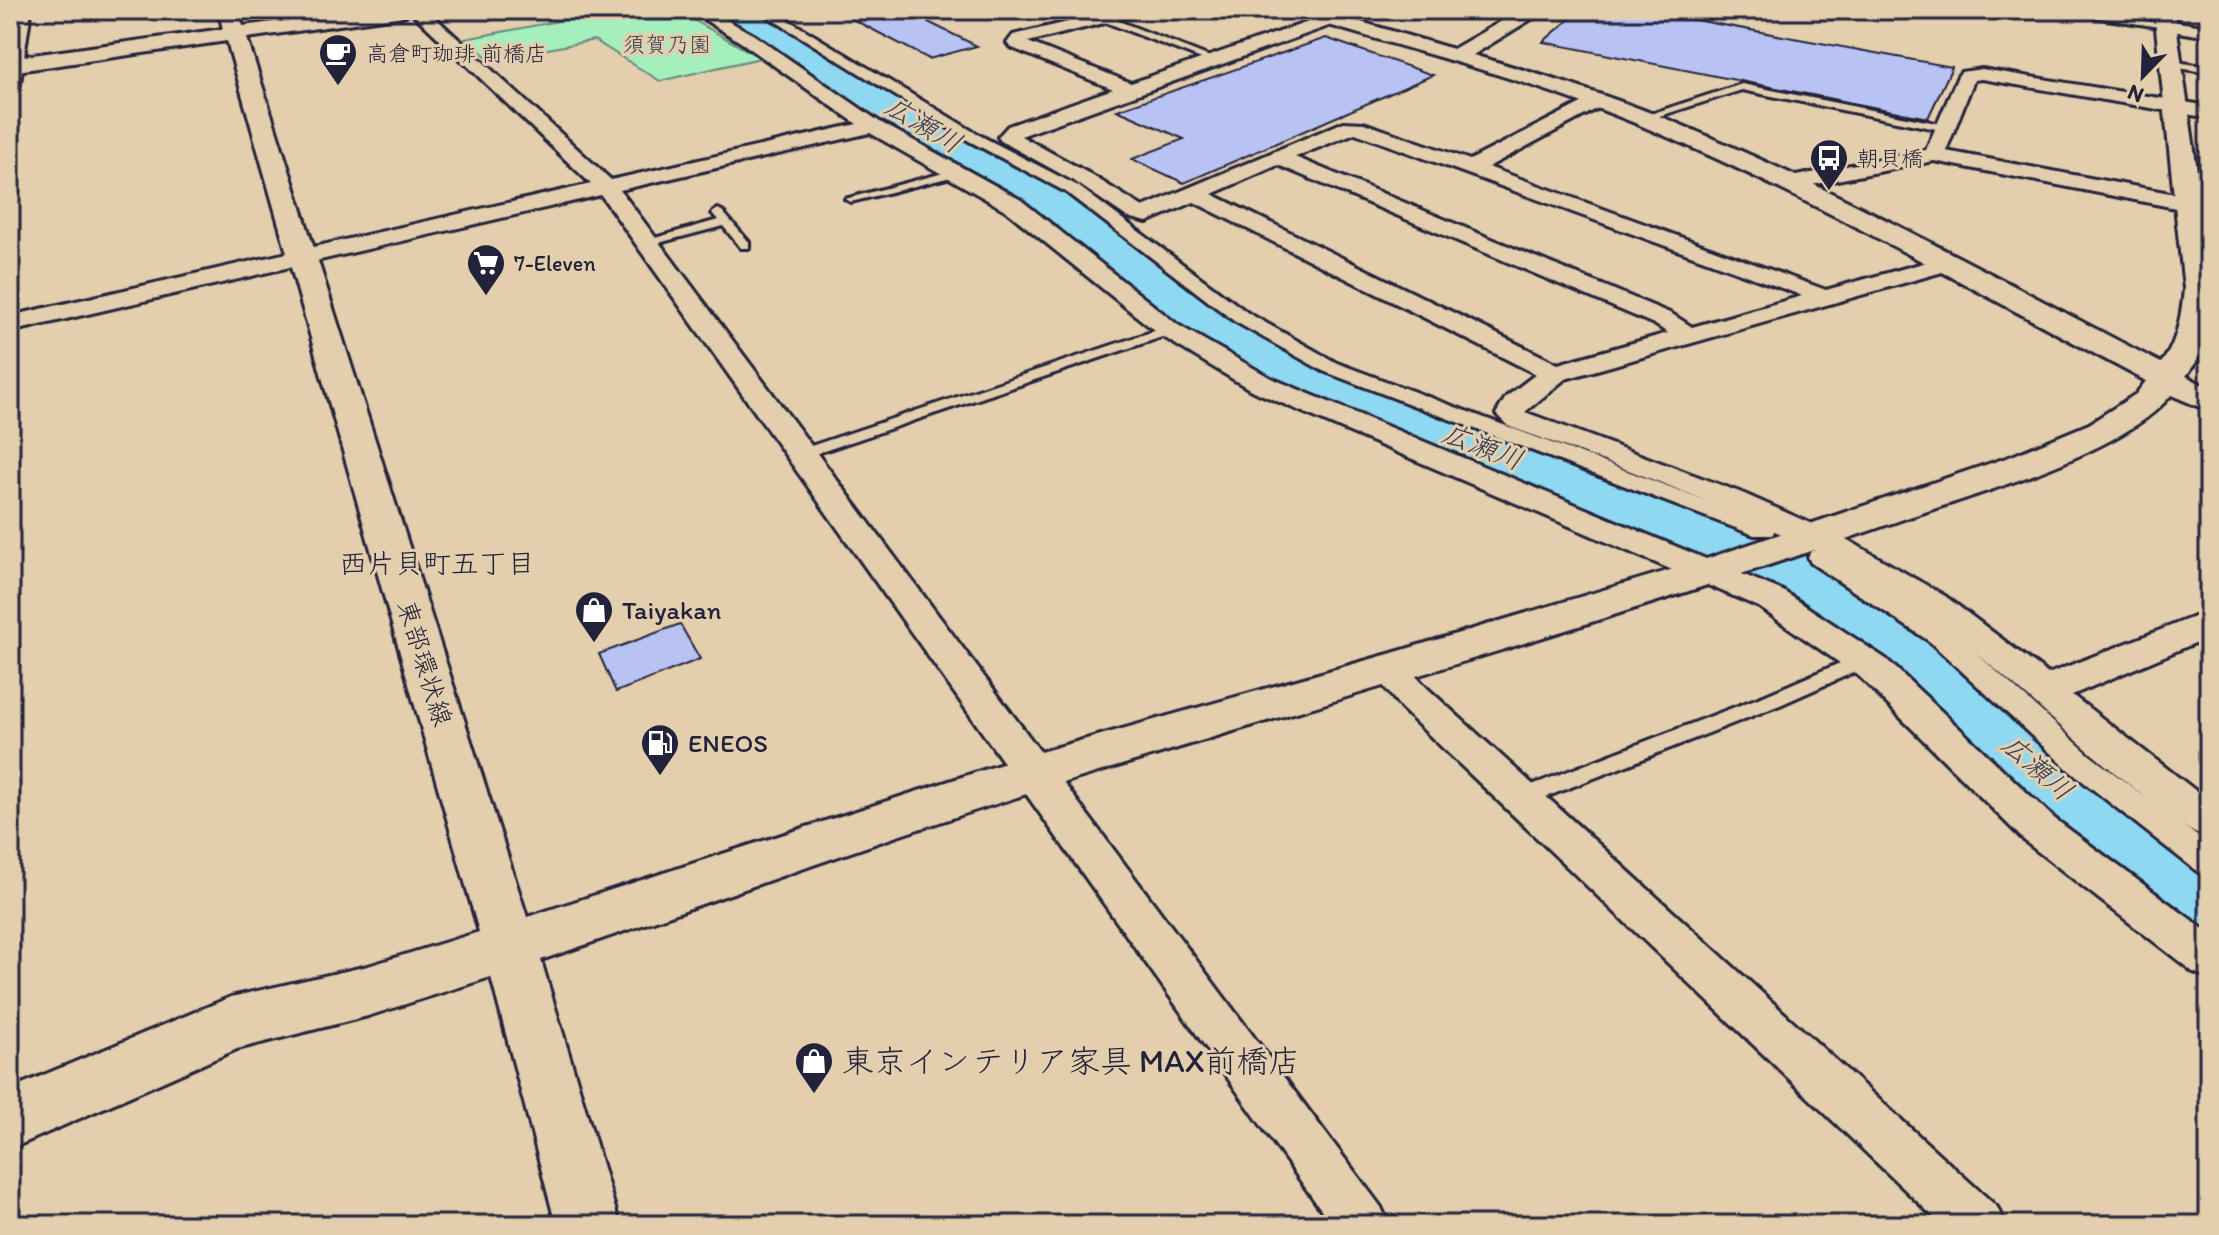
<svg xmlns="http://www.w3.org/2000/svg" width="2219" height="1235" font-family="Itim,'Klee One',sans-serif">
	<rect width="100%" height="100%" fill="#e3cead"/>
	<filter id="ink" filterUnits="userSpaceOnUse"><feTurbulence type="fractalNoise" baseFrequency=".0125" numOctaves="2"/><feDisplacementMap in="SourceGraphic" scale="16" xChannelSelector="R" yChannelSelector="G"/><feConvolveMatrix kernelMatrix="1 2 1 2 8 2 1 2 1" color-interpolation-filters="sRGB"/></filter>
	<g filter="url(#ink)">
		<path fill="#a5efbd" stroke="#64887c" stroke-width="2" d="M553,10h123l84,48 -100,23 -66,-41 -103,20 -26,-21 99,-19z"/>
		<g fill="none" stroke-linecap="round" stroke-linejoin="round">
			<path fill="#8fd8f1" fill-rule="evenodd" d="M721,10h40l154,96 128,72 58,38 96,73 62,42 68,35 396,149 117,58 69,42 219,181 81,58v87l-31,-11 -108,-86 -211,-193 -67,-46 -115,-60 -176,-74 -214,-81 -66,-37 -60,-42 -92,-75 -58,-40 -124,-74 -161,-105z"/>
		</g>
		<path fill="#b8c3f4" stroke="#22223b" stroke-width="2" d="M835,10h69l73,36 -48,13z
			M1580,10h61l311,57 -24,51 -385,-76z
			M1326,38l107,37 -249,108 -52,-24 52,-20 -67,-29z
			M680,624l20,35 -84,33 -17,-38z"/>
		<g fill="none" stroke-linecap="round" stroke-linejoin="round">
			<defs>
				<path id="service" d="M2048,10h24l98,15 -4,3z
					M1100,16h6l114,45 -8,2 -112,-43z
					M2170,61l39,6v6l-42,-7 -2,-2z
					M1742,84l204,41 5,3 -5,3 -204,-41 -95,30 -9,-2z
					M955,170l6,3 -2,2 -108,27 -6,-3z
					M718,209l4,2 27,31v6h-8l-18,-22 -76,20 -6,-4 77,-22 -6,-7z
					M1169,326l7,4 -2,3 -368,124h-10l-3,-3 3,-3z
					M1863,653l7,2 2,5 -2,5 -90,40 -252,99 -7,2 -7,-2 -3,-6 3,-6 252,-97z"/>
				<path id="pedestrian" d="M757,10h15l207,125 99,51 170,127 89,50 435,162 3,5 -3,5h-18l-431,-164 -89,-50 -168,-129 -97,-51z
					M1820,549l9,2 118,76 144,129 118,89v31l-11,-4 -127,-100 -142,-131 -118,-78 -3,-6 3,-6z"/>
				<path id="minor" d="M15,10h16l-12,80 -9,6v-59z
					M409,10h18l184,170 246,-56 -115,-81 -53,-33h20l45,25 126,87 141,78 157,125 93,53 512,213 103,68 169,160 154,114v45l-16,-6 -166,-129 -167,-166 -101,-70 -508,-217 -91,-55 -155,-125 -135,-77 -250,57 761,1017 8,18h-57l-731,-1030 -591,137v-16l581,-132z
					M1118,10h28l-2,3 -116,29 103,41 212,-73h24l-2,3 -344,123 67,37 55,34 201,-85 20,1 106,37 127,-65 7,2 2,4 -2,4 -116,62 338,123 119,-33 8,2 4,5 -4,5 -388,110 -40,33 217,81 104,46 99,57 103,78 161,-63v26l-137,58 137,106v38c-27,-9 -51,-33 -74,-50 -73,-57 -138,-126 -215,-177 -126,-85 -270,-134 -412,-186l-12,-12 10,-17 30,-23 -342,-172 -47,20 -20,-5 -53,-36 -73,-40 -3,-4 10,-11 105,-37 -103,-42 -3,-4 6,-8zM1355,133l440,160 7,3 -110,31 -20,-13 -377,-157zM1278,165l376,159 14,9 -110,31 -346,-170z
					M2166,20l43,7v10l-49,-8 -2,-4z
					M1982,69l227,37v12l-227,-39 -8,1 -28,71 240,45 11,7 -11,7 -252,-49 -143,28 -11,-6 11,-6 135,-27 32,-74 3,-4z
					M1389,657l13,4 25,27 570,519 8,18h-63l-541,-517 -30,-38 5,-9z"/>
				<path id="tertiary" d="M218,10h20l5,16 117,-16h54l-10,6 -157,22 280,879 506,-163 356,-100 308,-92 315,-106 77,-32 47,-30 10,-13c-164,-86 -326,-180 -497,-252 -115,-49 -239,-79 -358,-115l-3,-4h32l133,39 68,-39h25l-73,45c65,19 129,38 191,63 171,69 334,161 497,245 16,-18 21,-51 23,-74l-30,-279h20l35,244v70l-10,34 -13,18 23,12v23l-38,-16c-46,58 -201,101 -273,126 -282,99 -570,180 -855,268 -169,52 -335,114 -502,171l79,265h-64l-65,-248 -123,39 -131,33 -227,100v-60l221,-92 137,-31 111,-34 -252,-891 -217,31v-14l213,-29z"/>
			</defs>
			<use href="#service" stroke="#22223b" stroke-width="6"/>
			<use href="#pedestrian" stroke="#22223b" stroke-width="6"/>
			<use href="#minor" stroke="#22223b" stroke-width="6"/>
			<use href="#tertiary" stroke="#22223b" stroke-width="6"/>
			<use href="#service" fill="#e3cead" fill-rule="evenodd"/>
			<use href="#pedestrian" fill="#e3cead" fill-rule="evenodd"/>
			<use href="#minor" fill="#e3cead" fill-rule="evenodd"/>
			<use href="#tertiary" fill="#e3cead" fill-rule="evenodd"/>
		</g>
	</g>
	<defs>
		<symbol id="cafe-pin" viewBox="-11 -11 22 30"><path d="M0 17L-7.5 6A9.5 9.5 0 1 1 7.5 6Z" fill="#22223b" stroke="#e3cead"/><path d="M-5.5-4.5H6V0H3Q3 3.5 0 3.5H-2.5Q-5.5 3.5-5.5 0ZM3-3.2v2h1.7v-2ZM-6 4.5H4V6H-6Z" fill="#fff"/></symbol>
		<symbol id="bus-pin" viewBox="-11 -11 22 30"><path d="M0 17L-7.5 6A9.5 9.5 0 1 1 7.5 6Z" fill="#22223b" stroke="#e3cead"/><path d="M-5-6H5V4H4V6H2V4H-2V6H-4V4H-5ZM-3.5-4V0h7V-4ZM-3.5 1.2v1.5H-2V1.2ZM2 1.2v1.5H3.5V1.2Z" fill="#fff"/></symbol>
		<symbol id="supermarket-pin" viewBox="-11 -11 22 30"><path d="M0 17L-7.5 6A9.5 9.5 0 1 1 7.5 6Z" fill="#22223b" stroke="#e3cead"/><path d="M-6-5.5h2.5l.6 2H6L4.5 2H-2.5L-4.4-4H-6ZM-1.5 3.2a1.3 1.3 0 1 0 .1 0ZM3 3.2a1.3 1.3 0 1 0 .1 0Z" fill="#fff"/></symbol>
		<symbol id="shop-pin" viewBox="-11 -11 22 30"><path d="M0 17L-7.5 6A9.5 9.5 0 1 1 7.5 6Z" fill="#22223b" stroke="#e3cead"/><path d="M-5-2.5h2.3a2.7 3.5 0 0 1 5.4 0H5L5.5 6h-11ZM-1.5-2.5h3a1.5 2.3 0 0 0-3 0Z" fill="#fff"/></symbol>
		<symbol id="fuel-pin" viewBox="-11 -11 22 30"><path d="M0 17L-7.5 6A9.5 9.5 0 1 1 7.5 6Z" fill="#22223b" stroke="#e3cead"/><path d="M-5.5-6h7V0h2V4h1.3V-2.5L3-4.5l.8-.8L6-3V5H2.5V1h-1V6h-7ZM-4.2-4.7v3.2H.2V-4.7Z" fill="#fff"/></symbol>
	</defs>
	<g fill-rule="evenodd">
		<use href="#cafe-pin" x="316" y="31" width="44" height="60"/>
		<use href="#bus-pin" x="1807" y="136" width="44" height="60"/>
		<use href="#supermarket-pin" x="464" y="241" width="44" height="60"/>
		<use href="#shop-pin" x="572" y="588" width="44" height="60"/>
		<use href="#fuel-pin" x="638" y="721" width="44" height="60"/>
		<use href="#shop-pin" x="792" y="1039" width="44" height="60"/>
	</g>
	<g text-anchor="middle" stroke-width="6" stroke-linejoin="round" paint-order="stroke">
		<g font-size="22" fill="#36414e" stroke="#e3cead">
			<text x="667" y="52">須賀乃園</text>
		</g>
		<g font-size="22" fill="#22223b" stroke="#e3cead" text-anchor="start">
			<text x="366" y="61">高倉町珈琲 前橋店</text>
			<text x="1857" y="166">朝貝橋</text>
			<text x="514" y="271">7-Eleven</text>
		</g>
		<g font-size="26" fill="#22223b" stroke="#e3cead" text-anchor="start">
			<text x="622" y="619">Taiyakan</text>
			<text x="688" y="752">ENEOS</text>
		</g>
		<g font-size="26" fill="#22223b" stroke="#e3cead">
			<text transform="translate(425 663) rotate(73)" y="9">東部環状線</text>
		</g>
		<g font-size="28" font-style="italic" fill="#323d56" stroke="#e3cead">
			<text transform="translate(924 124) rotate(31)" y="10">広瀬川</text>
			<text transform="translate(1483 446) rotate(21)" y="10">広瀬川</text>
			<text transform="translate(2038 767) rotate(41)" y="10">広瀬川</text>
		</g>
		<g font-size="28" fill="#22223b" stroke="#e3cead">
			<text x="437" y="573">西片貝町五丁目</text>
		</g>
		<g font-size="32" fill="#22223b" stroke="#e3cead" text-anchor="start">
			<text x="842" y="1072">東京インテリア家具 MAX前橋店</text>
		</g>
	</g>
	<rect width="2219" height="1235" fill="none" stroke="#e3cead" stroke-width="40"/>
	<rect x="20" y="20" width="2179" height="1195" fill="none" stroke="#22223b" stroke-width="3" filter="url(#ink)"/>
	<g transform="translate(2143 76) rotate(203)" stroke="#e3cead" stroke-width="6" paint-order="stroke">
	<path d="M0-6L14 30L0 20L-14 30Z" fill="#22223b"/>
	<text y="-12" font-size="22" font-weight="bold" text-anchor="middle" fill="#22223b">N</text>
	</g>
</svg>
